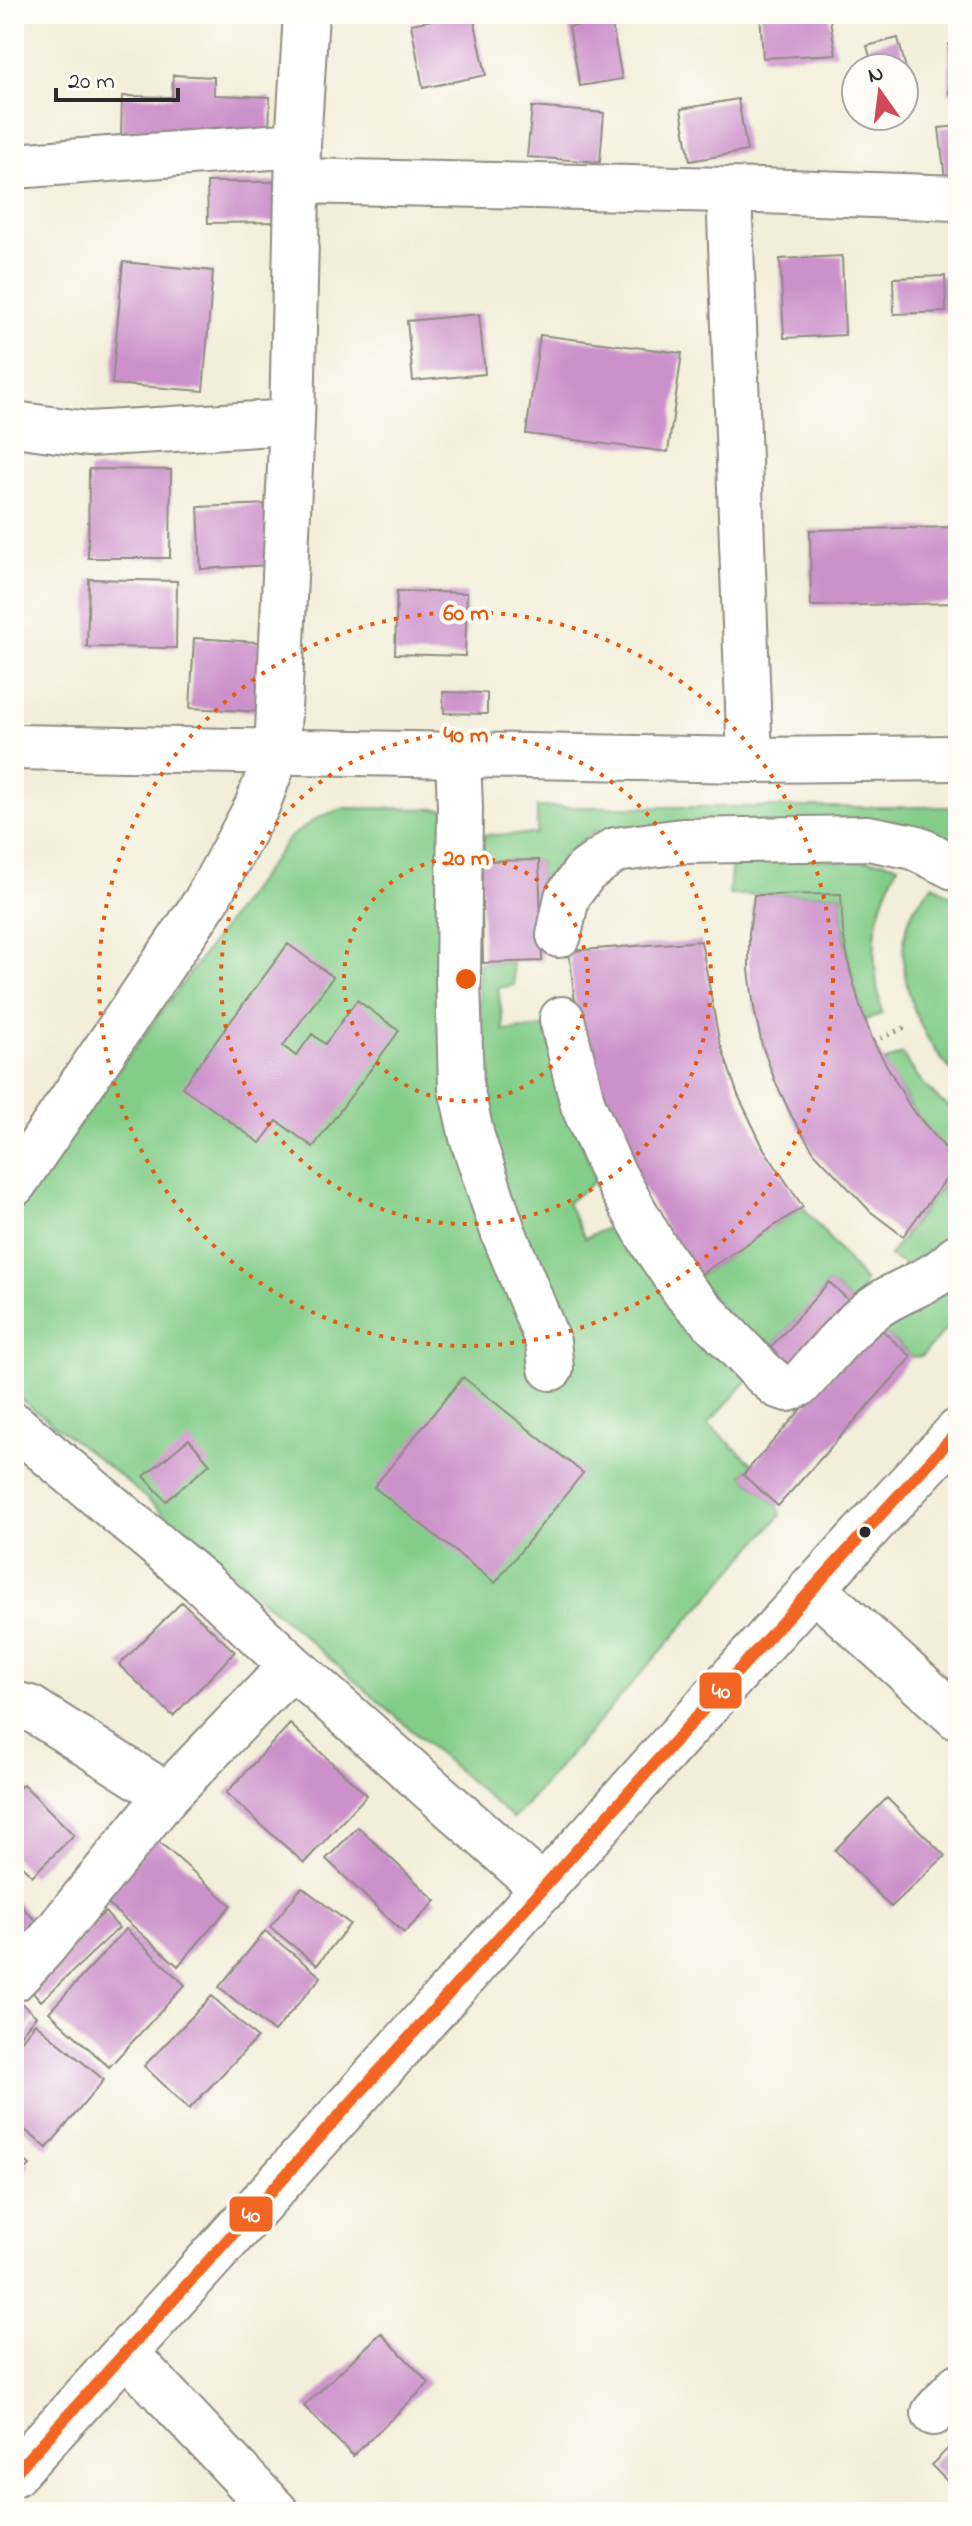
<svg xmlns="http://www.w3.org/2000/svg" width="972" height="2526" font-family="'Indie Flower',sans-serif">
	<rect width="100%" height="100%" fill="#fdfcf7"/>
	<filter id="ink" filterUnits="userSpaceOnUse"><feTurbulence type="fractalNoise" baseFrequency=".0125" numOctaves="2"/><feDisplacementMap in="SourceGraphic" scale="16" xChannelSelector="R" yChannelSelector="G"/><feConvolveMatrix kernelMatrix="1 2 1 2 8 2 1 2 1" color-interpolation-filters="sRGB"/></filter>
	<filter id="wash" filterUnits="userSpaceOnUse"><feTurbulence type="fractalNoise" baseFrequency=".006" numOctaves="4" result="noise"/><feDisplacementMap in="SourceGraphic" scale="32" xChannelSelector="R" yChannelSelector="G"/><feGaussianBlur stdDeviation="1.8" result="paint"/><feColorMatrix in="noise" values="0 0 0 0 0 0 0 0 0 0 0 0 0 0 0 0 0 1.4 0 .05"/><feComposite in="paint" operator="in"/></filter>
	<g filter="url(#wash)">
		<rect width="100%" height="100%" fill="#f2eed9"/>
		<path fill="#84cd89" stroke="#587c5a" stroke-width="2" d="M537,807h421v40l-277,-23 -86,7 -22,17 -22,25 -11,18 -1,-31 -58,1 2,-26 54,-1z
			M345,808l99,1 39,305 -5,-151 34,-1 2,23 -16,3 6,43 40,-4 51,154 -28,22 18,35 35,-16 132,154 -44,48 45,40 -10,11 35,31 3,9 -268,304 -388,-339 -111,-86v-182l275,-374 30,-21z
			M732,858l149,3 17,4c-28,56 -28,89 -16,149l-17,6c-16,-40 -21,-83 -24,-126l-112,1z
			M933,884l25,17v175c-40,-33 -72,-118 -44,-167 5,-8 13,-17 19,-25z
			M902,1054c16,24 31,45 56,59v50c-29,-31 -55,-63 -74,-101z
			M958,1165v66l-41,41 -28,-16z
			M803,1207l62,75 -11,23 -25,-22 -66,73 -68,-78z
			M958,1276v39l-36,41 -10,1 -36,-32 60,-25z"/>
		<g id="blocks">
			<path fill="#cc91ca" d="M463,14h10l13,61 -63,13 -12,-64z
				M760,14h69l7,40 -73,4z
				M611,19l11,60 -42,7 -11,-59z
				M898,38l13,50 -7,2v-22h-31l-6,-22z
				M949,44h9v49l-9,1z
				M173,75l41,2v18l56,2 -1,45 -148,-4 1,-42 50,1z
				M738,99l9,52 -57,10 -9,-52z
				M532,107l72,6 -4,49 -73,-5z
				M958,126v60l-12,1 -7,-59z
				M207,182h70v40l-69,1z
				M842,256l3,79 -61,3 -4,-79z
				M123,262l90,9 -10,120 -91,-7z
				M945,276l1,36 -52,2 -1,-36z
				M479,314l6,60 -72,7 -6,-60z
				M540,335l142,18 -14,99 -142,-18z
				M89,469l82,1 -1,88h-82z
				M269,504l2,61 -70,4 -3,-62z
				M958,527v76l-147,3 -1,-76z
				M89,579l88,2 -1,67 -89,-1z
				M397,591l70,2 -2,63 -70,-2z
				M194,638l77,5 -5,69 -76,-4z
				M443,692l44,1v21l-43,-1z
				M539,860l3,101 -59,2 -2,-102z
				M841,894l2,38 7,38 10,36 13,35 37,66 48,56 -55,73 -32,-24 -57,-60 -22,-35 -17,-36 -13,-36 -8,-37 -5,-38v-37l5,-38z
				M701,941l18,99 19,55 26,54 39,58 -108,71 -81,-140 -39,-135 -6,-52z
				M288,944l45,33 -50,69 13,10 16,-22 13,10 32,-44 42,31 -86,116 -36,-26 -17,22 -78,-56z
				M829,1282l25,23 -67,74 -24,-23z
				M876,1325l36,32 -134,149 -35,-31z
				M463,1377l120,96 -88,110 -121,-96z
				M189,1439l21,25 -44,37 -22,-25z
				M182,1602l53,50 -62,64 -54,-51z
				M290,1724l77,71 -63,68 -78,-70z
				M23,1784l51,51 -42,41 -18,-19v-64z
				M887,1798l58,58 -54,51 -56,-57z
				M358,1827l78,74 -32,32 -78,-74z
				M156,1839l75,66 -53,61 -76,-67z
				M302,1887l48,37 -33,41 -47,-38z
				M14,1899l25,25 -25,25z
				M105,1912l14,16 -78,73 -14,-16z
				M126,1929l59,56 -76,82 -60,-55z
				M265,1931l56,46 -47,55 -55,-45z
				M212,1996l45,42 -68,71 -45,-43z
				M14,1997l22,19 -22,26z
				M35,2023l69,57 -57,68 -33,-27v-72z
				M14,2151l16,14 -16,19z
				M381,2333l48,50 -76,73 -49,-50z
				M958,2439v53l-27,-27z"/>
		</g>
	</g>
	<g filter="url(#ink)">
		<use href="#blocks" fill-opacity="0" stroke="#8e8c82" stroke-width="2"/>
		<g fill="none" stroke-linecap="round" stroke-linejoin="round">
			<defs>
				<path id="minor" d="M14,166l284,-21
					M297,181l432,9 229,8
					M729,190l21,570
					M14,424l74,10 204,-12
					M14,747l736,13 208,-2
					M458,756l2,52 -2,170 3,110 11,49 31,94 45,111 3,26
					M559,935l8,-38 18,-25 30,-22 67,-9 186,-3 46,9 44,22
					M562,1019l21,86 29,66 41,73 33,49 75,78 17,15 10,3 12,-5c23,-25 46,-55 74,-76 27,-20 61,-26 84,-52
					M14,1184l192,-283 51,-95 20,-53 15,-331 6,-277 8,-131
					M14,1425l191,160 89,83
					M812,1587l146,131
					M14,1704l16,4 137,87
					M14,1979l30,-32 123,-152 105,-109 22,-18 250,221
					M126,2353l150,159
					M934,2413l24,-27"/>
				<path id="highway" d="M14,2474c319,-345 625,-700 944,-1043"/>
			</defs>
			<use href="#minor" stroke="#8e8c82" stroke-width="48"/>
			<use href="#highway" stroke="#8e8c82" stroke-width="48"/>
			<path stroke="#8e8c82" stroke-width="5" stroke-dasharray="2 6" stroke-linecap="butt" d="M873,1041l34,-14"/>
			<use href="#minor" stroke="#fff" stroke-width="44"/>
			<use href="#highway" stroke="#fff" stroke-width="44"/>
			<defs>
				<path id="bus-1" d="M14,2474c319,-345 625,-700 944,-1043"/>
			</defs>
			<use href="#bus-1" stroke="#fdfcf7" stroke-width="18"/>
			<use href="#bus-1" stroke="#f26522" stroke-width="12"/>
		</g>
	</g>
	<g fill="none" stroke="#e8590c" stroke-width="4" stroke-dasharray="4 8">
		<circle cx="466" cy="979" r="122"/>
		<circle cx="466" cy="979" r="245"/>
		<circle cx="466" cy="979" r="367"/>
	</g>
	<circle fill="#2b2b2b" stroke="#fdfcf7" stroke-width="3" cx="865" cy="1532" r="7"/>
	<circle cx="466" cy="979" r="12" fill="#e8590c" stroke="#fdfcf7" stroke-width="4"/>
	<g font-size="24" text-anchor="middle" font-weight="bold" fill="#e8590c" stroke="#fdfcf7" stroke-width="8" stroke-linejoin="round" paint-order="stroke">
		<text x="466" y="620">60 m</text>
		<text x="466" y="742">40 m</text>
		<text x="466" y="865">20 m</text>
	</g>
	<g stroke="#fdfcf7" stroke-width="3">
		<rect x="698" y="1671" width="45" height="39" rx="8" fill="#f26522"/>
		<rect x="228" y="2195" width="46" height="38" rx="8" fill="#f26522"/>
	</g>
	<g font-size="22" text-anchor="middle" font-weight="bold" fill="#fff">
		<text x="721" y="1698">40</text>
		<text x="251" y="2222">40</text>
	</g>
	<rect width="972" height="2526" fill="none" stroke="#fdfcf7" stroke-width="48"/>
	<g transform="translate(880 92) rotate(346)"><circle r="38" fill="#fdfcf7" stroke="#a9a8a5" stroke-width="2"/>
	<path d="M0-6L14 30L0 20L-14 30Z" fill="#d1495b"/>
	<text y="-12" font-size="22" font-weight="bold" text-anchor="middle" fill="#2b2b2b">N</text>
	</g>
	<path d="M56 88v12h122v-12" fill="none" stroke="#2b2b2b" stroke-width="4"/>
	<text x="68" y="88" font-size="24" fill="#2b2b2b" stroke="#fdfcf7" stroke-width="6" paint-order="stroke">20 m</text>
</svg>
